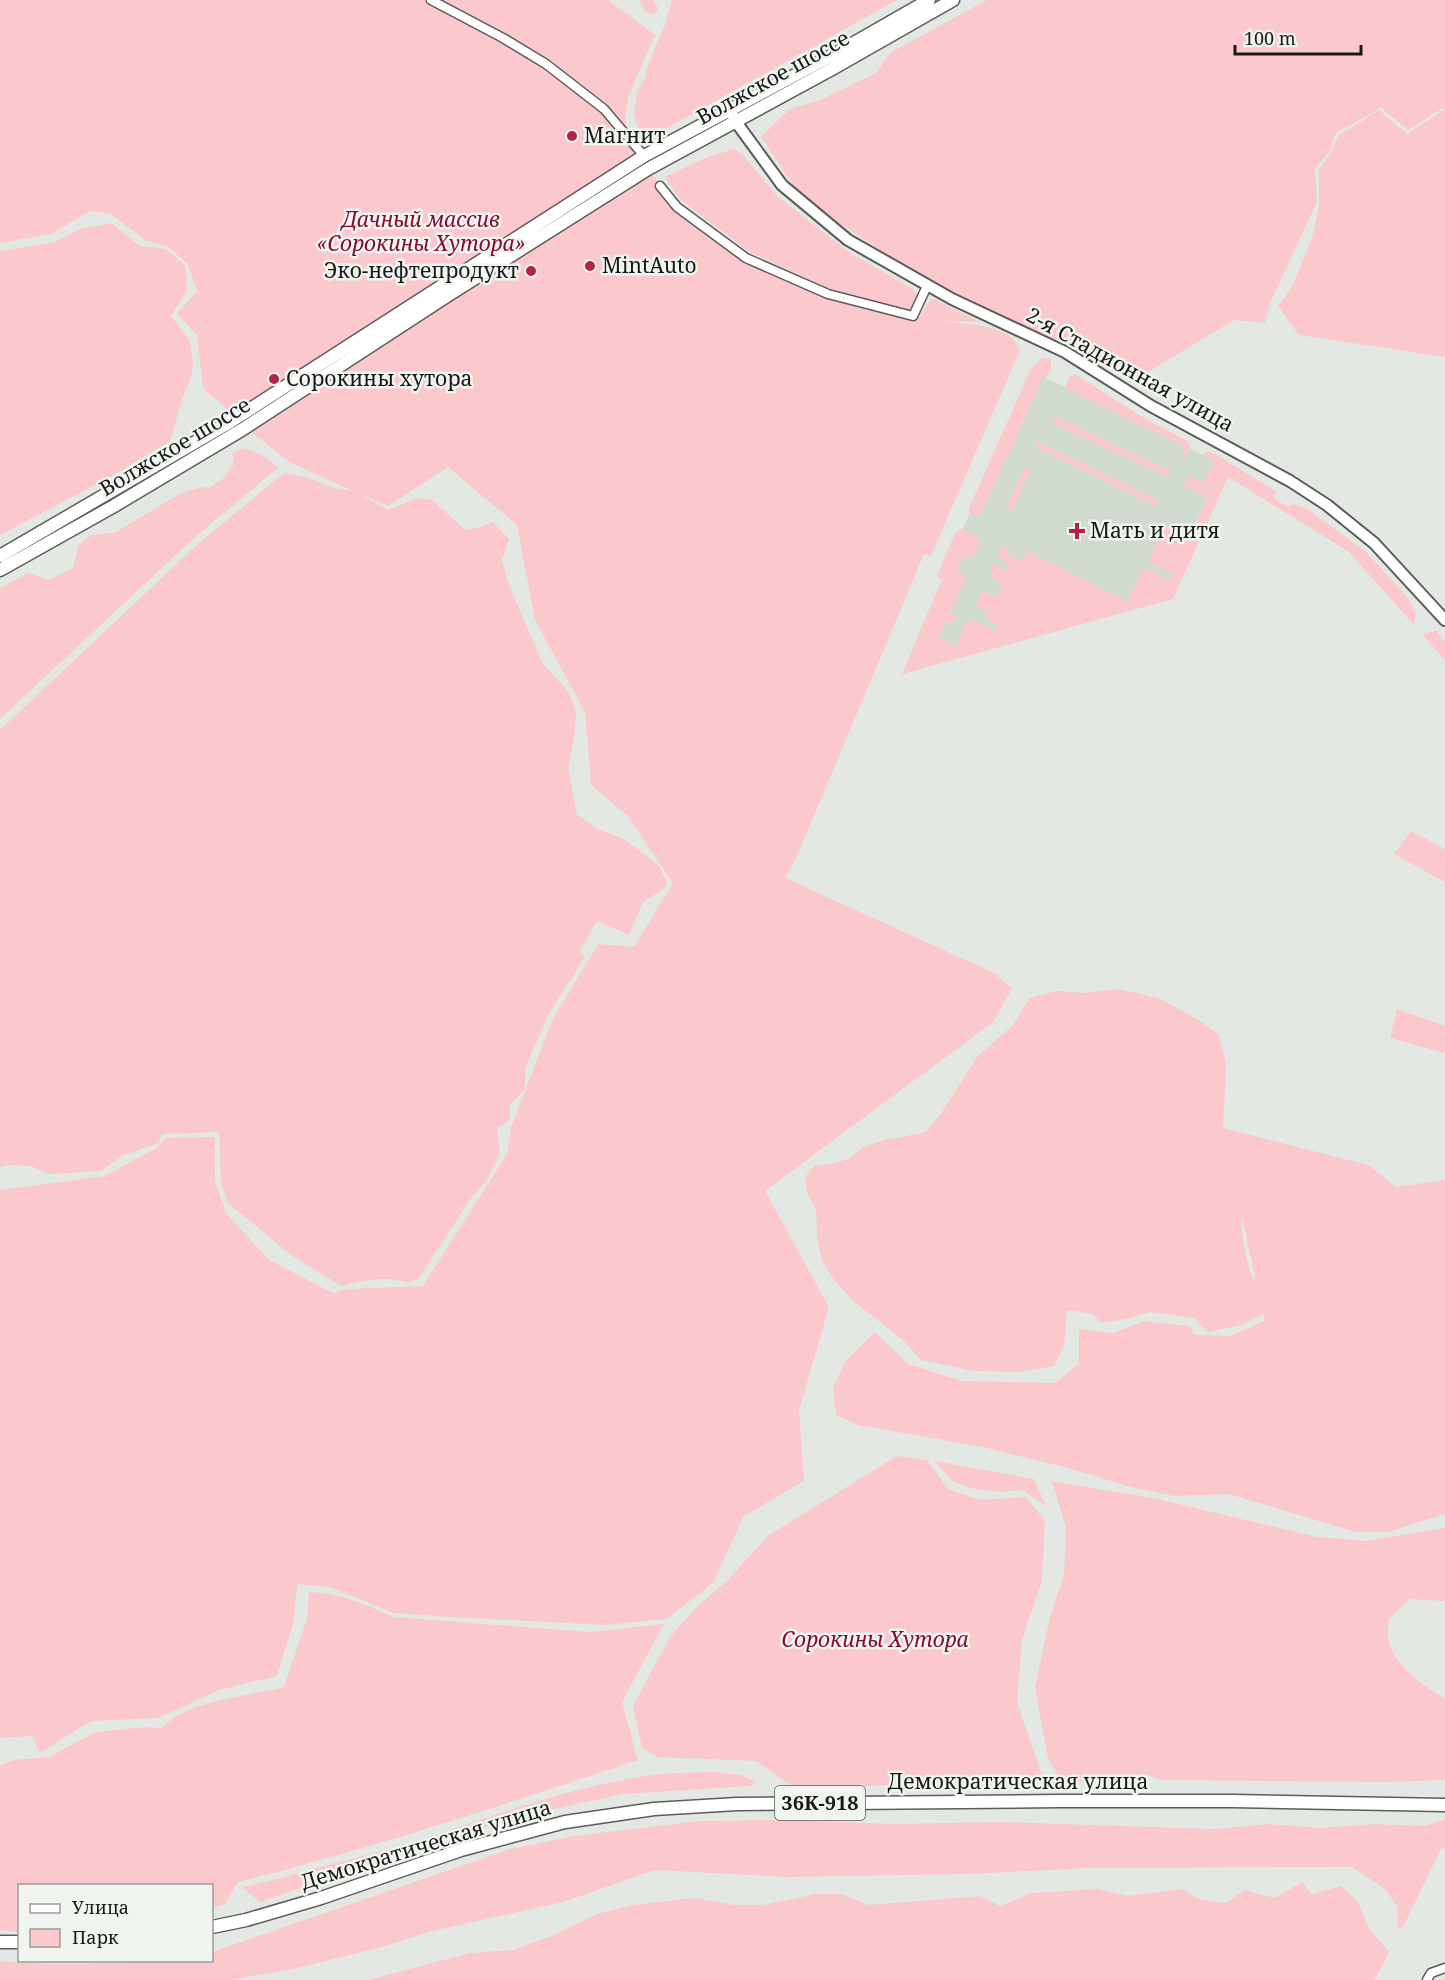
<svg xmlns="http://www.w3.org/2000/svg" width="1445" height="1980" font-family="'Noto Serif',serif">
	<rect width="100%" height="100%" fill="#e3e8e2"/>
	<path fill="#d1dacf" d="M1030,370l191,94 -58,134 -261,76z"/>
	<path fill="#fbc9cd" fill-rule="evenodd" d="M0,0h608l47,35 -27,62 -3,24 11,27 8,8 4,13 29,38 69,51 82,36 91,23 12,-18 5,1 44,22 -37,-1c25,4 68,3 77,29l-89,206 -7,-2 -127,302 -12,22 209,95 18,16 -19,33 -228,169 64,116 -30,103 5,71 -60,35 -31,67 -47,36 -61,6 -139,-7 -73,-5 -63,-26 -33,-3 -3,36 -17,56 -58,14 -61,28 -67,3 -51,32 -8,-17 -32,2v-548l105,-14 53,-29 8,-9 49,-1v44l11,32 43,47 64,33 15,-4 75,-3 84,-132 4,-27 41,-106 46,-77 36,3 39,-64 -45,-67 -37,-31 -6,-73 -50,-92 -18,-95 -69,-58 -60,39 -30,-13 30,17 29,-12 15,2 33,30 13,-2 15,-6 16,17 -7,21 6,23 35,81 25,27 8,21 -1,19 -7,37 9,47 23,15 24,9 35,27 8,16 -2,6 -22,14 -14,33 -32,-14 -17,30 5,6 -37,58 -23,54v20l-15,16v15l-13,9 3,24 -13,27 -15,17 -54,82 -11,4c-22,-8 -44,-2 -66,3l-50,-31 -63,-52 -7,-21 -2,-50 -57,2 -3,9 -37,13 -21,15 -52,3 -18,-8 -23,-1 -8,2v-437l199,-187 85,-70 25,5 24,10 20,3 -62,-28 -36,-28 -52,-47 -6,-53 -20,-21 20,-23 -9,-27 -21,-18 -21,-5 -35,-27 -21,-3 -39,23 -51,9z
		M640,0h14l4,9 -5,5 -9,-3z
		M672,0h225l-237,132 -9,4 -12,-6 -5,-16 3,-23 8,-13 2,-11 19,-44z
		M987,0h458v107l-37,23 -27,-22 -45,25 -7,20 -14,15 2,34 -46,99 -6,22 -31,-3 -96,58 -15,-5 -55,-33 -35,-2 -81,-39 -151,-102 -40,-60 29,-28 30,-9 56,-27 14,-20z
		M1445,109v248l-146,-22 -21,-29 13,-17 21,-51 7,-31v-38l11,-14 8,-19 41,-26 28,24z
		M734,149l8,5 36,43 75,58 60,34 4,4 -3,13 -4,7 -85,-26 -77,-36 -67,-51 -16,-23 40,-19z
		M111,223l29,23 26,3 20,17 1,25 -16,25 19,25 3,22 -2,15 -6,13 -15,50 -58,35 -112,59v-284l55,-9 25,-13z
		M1043,358l8,1v10l-5,9 -5,-2 -3,14 -59,127 -10,-4v-5l61,-137h3l-3,-1z
		M1075,374l64,41 50,27c1,9 2,12 -8,17l5,-12 -121,-59 5,-12z
		M1053,415l118,57 -2,5 -113,-52z
		M1038,442l120,58 -2,6 -121,-59z
		M245,448l22,10 11,10 -84,70 -194,181v-131l28,-15 21,7 24,-12 5,-22 13,-11 25,-3 65,-39 21,-6 7,1 15,-10 10,-14 -2,-11z
		M1207,451l12,5 56,35v8l13,8 5,-3 13,4 60,44 41,45 9,16 -2,12 -65,-73 -121,-75 -55,122 -271,75 40,-93 -5,-5 18,-43 7,-4 18,10 -7,19 -10,-2 -6,14 9,7 -16,36 6,4 -2,6 -8,-3 -7,17 18,10 8,-24 8,-3 23,11 2,-5 -12,-7 1,-7 -11,-6 6,-15 15,7 4,-15 -7,-3 -3,-6 1,-10 14,7 4,-7 -13,-7 6,-11 6,1 -2,8 16,6 4,-10 100,51 16,-32 7,-1 20,12 3,-7 -17,-8 -7,-6 13,-31 5,-3 23,10 17,-38 -23,-12 4,-10 16,6 11,-21 -12,-6z
		M1025,468l5,3 -19,41 -5,-3z
		M1436,631l9,10v19l-23,-26z
		M1411,831l34,18v33l-51,-28z
		M1117,989l42,9 41,23 19,14 7,30 -3,63 145,37 28,22 49,-7v334l-57,18h-33l-126,-38 -55,2 -44,-9 -58,-18 -89,-22 -125,-22 -22,-10 -3,-27 12,-26 30,-30 33,32 54,17 93,2 24,-19v-35l33,4 33,-12 44,5 6,9 35,1 35,-15 -2,-7 -22,11 -33,7 -14,-14 -44,-6 -20,6 -28,5 -10,-9 -25,-4 -3,35 -10,21 -36,6 -43,-1 -54,-11 -18,-20 -51,-40 -21,-24 -9,-16 -5,-22 -1,-29 -8,-14 -3,-18 10,-12 17,-1 16,-5 14,-11 19,-7 45,-9 16,-20 35,-55 35,-31 18,-28 27,-7 28,2zM1242,1217l14,64v1c-9,-11 -16,-53 -14,-65z
		M1397,1009l48,17v27l-55,-15z
		M897,1456l30,4 22,30 32,10 45,-3 19,24 -3,60 -20,59 -5,62 27,79 -249,7 -39,-27 -99,-4 -15,-9 -9,-42 37,-69 27,-30 30,-26 42,-46z
		M935,1461l99,18 12,27 -24,-16 -22,2 -31,-4 -18,-8z
		M1052,1481l105,18 160,38 49,4 79,-13v73l-35,-2 -21,20c0,7 -2,17 0,24 8,25 35,43 56,56v81l-59,2 -224,-2 -19,-6 -46,7 -35,1 -14,-23 -13,-72 15,-70 14,-42 2,-48z
		M309,1592c30,1 57,12 84,25l196,15 75,-8 -42,78 16,58c-132,44 -264,88 -400,122l-13,22 -13,4v-22h-192l-1,46 -19,-2v-165l14,-5 35,-3 47,-25 50,-5 15,2c27,-30 86,-32 123,-42l23,-68z
		M712,1772l29,3 15,7 -5,4 -128,8 -47,10 -74,18 -52,15 -190,65 -18,-15c26,-5 50,-12 75,-19 41,-11 82,-20 122,-34 70,-24 141,-49 214,-59 20,-3 40,-2 59,-3z
		M1445,1819v30l-3,-2 -39,80 -5,1 -1,-22 -12,-17 -33,-22 -262,1 -123,6 -180,3 -132,-7 -92,32 -135,30 -46,15 -85,21 -67,12h-230v-19c70,7 141,-1 212,-1v-8l295,-102 67,-14 125,-15 91,-1 104,4 107,-2 214,7 54,-5 50,4 55,-4 50,2z
		M1302,1882l10,12 29,-8 17,16 11,27 20,23 -14,28h-1007l102,-27 43,-3 41,-15 43,-21 36,-9 60,-7 42,7h28l53,-11h25l28,11 111,-9 20,10 32,-13 65,-4 31,7 55,-7 16,10 27,4 18,-13 31,8z"/>
	<g fill="none" stroke-linecap="round" stroke-linejoin="round">
		<defs>
			<path id="street" d="M431,0l72,38 43,26 58,45 40,47
				M660,186l17,21 69,51 82,36 85,22 14,-30
				M1427,1980l4,-7 14,-5"/>
			<path id="secondary" d="M730,110l6,12 46,63 66,55 104,59 113,53 86,54 139,75 37,24 47,38 71,77"/>
			<path id="primary" d="M0,556l230,-134 414,-266 196,-105 89,-51
				M0,570l114,-64 129,-77 207,-135 198,-125 184,-100 121,-69
				M212,1927l34,-7 75,-22 140,-48 104,-28 89,-13 83,-5 322,-3h174l212,4
				M0,1942h20"/>
		</defs>
		<use href="#street" stroke="#5a5d59" stroke-width="11"/>
		<use href="#secondary" stroke="#5a5d59" stroke-width="14"/>
		<use href="#primary" stroke="#5a5d59" stroke-width="15"/>
		<use href="#street" stroke="#fff" stroke-width="8"/>
		<use href="#secondary" stroke="#fff" stroke-width="10"/>
		<use href="#primary" stroke="#fff" stroke-width="12"/>
	</g>
	<g fill="#b42246" stroke="#f0f5f0" stroke-width="2">
		<circle cx="572" cy="136" r="6"/>
		<circle cx="590" cy="266" r="6"/>
		<circle cx="531" cy="271" r="6"/>
		<circle cx="274" cy="379" r="6"/>
		<path d="M1074 522h6v6h6v6h-6v6h-6v-6h-6v-6h6z"/>
	</g>
	<g text-anchor="middle" stroke-width="5" stroke-linejoin="round" paint-order="stroke">
		<rect fill="#f0f5f0" stroke="#5a5c59" stroke-width="1.5" x="775" y="1786" width="90" height="34" rx="4.5"/>
		<g font-size="20" font-weight="bold" fill="#191a18">
			<text x="820" y="1810">36К-918</text>
		</g>
		<g font-size="21" fill="#191a18" stroke="#f0f5f0">
			<text transform="translate(773 78) rotate(-29)" y="7">Волжское шоссе</text>
			<text transform="translate(1130 370) rotate(29)" y="7">2-я Стадионная улица</text>
			<text transform="translate(175 447) rotate(-31)" y="7">Волжское шоссе</text>
			<text x="1018" y="1789">Демократическая улица</text>
			<text transform="translate(426 1845) rotate(-17)" y="7">Демократическая улица</text>
		</g>
		<g font-size="21" fill="#191a18" stroke="#f0f5f0" text-anchor="start">
			<text x="584" y="143">Магнит</text>
			<text x="602" y="273">MintAuto</text>
			<text x="519" y="278" text-anchor="end">Эко-нефтепродукт</text>
			<text x="286" y="386">Сорокины хутора</text>
			<text x="1090" y="538">Мать и дитя</text>
		</g>
		<g font-size="21" font-style="italic" fill="#860d2f" stroke="#f0f5f0">
			<text x="421" y="227">Дачный массив<tspan x="421" dy="24">«Сорокины Хутора»</tspan></text>
			<text x="875" y="1647">Сорокины Хутора</text>
		</g>
	</g>
	<rect x="18" y="1884" width="195" height="78" fill="#f0f5f0" stroke="#9a9d9a" stroke-width="1.5"/>
	<rect x="30" y="1904" width="30" height="9" fill="#ffffff" stroke="#9a9d9a" stroke-width="1.5"/>
	<text x="72" y="1914" font-size="18" fill="#191a18">Улица</text>
	<rect x="30" y="1929" width="30" height="18" fill="#fbc9cd" stroke="#9a9d9a" stroke-width="1.5"/>
	<text x="72" y="1944" font-size="18" fill="#191a18">Парк</text>
	<path d="M1235 45v9h126v-9" fill="none" stroke="#191a18" stroke-width="3"/>
	<text x="1244" y="45" font-size="18" fill="#191a18" stroke="#f0f5f0" stroke-width="4.5" paint-order="stroke">100 m</text>
</svg>
